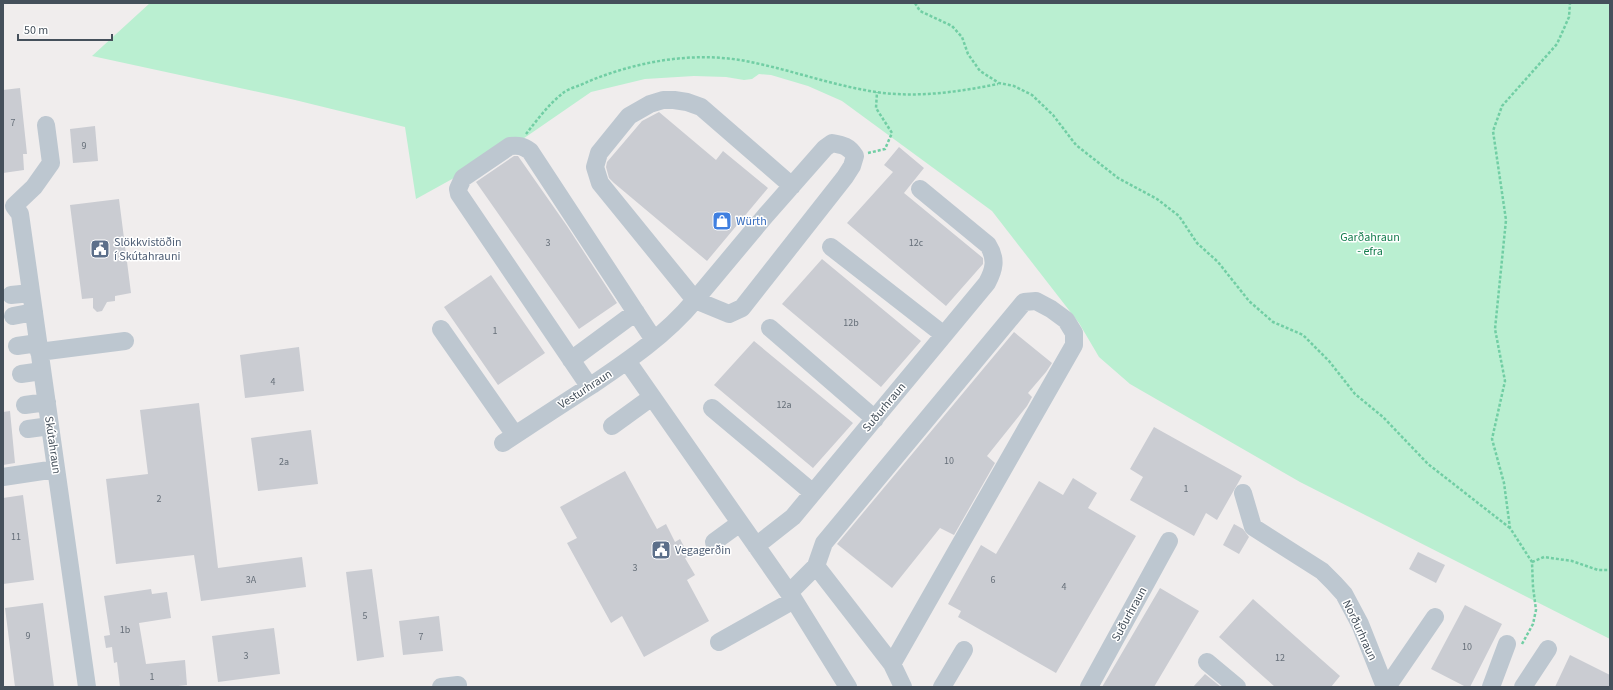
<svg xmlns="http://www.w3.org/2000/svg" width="1613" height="690" font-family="'Source Sans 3',sans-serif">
	<rect width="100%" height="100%" fill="#f0eded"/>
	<path fill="#baefd1" d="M150,3h1460v636l-310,-157 -170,-98 -31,-27 -20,-34 -87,-112 -150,-110 -34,-15 -37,-11 -12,-1 -7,5 -8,1 -18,-3 -32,-1 -49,3 -54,13 -74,51 -101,56 -11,-72 -110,-27 -203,-44z"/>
	<path fill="#caccd2" d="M20,88l7,66h-4l1,16 -21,3v-83z
		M659,112l57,48 7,-9 45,37 -61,73 -93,-78 -5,-5 -3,-11 1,-5 35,-41z
		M95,126l3,35 -25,2 -3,-34z
		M899,147l25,21 -20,25 79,65v6l-37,42 -99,-83 46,-51 -9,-7z
		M514,156h4l49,70 50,77 -38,26 -103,-147z
		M119,199l12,94 -16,3v5l-8,1 -5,9 -5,1 -4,-4v-10l-11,1 -12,-94z
		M822,259l99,82 -40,46 -99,-83z
		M491,275l54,78 -47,32 -54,-78z
		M1014,332l38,31 -6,9 -18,21 4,4 -5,9 -40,50 8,7 -41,72 -14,-7 -48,60 -55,-44z
		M754,341l99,82 -40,45 -99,-83z
		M299,347l5,44 -59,7 -5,-43z
		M199,403l19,165 84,-11 4,30 -105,14 -7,-46 -78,9 -10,-85 42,-5 -8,-64z
		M10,411l5,52 -12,2v-53z
		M1154,427l88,49 -25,44 -11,-7 -12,23 -64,-36 13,-23 -13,-8z
		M311,430l7,54 -60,7 -7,-53z
		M625,471l32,58 9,-5 9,18 5,-3 9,17 -4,2 10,17 -8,5 22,41 -65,36 -22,-41 -11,7 -44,-80 10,-5 -17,-31z
		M1073,478l24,15 -9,15 48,28 -80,137 -98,-56 3,-6 -13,-7 33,-59 15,9 43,-73 24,14z
		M23,495l11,85 -31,4v-86z
		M1234,524l9,5 6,8 -10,17 -16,-9z
		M1418,552l27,13 -9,18 -27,-14z
		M372,569l12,88 -27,4 -11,-89z
		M1160,588l39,23 -45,76h-52z
		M151,589l1,5 15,-2 4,26 -32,5 7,41 39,-4 2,25 -17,2h-50l-3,-25 -3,1 -2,-16 -6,1 -2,-12 6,-1 -6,-39z
		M1253,599l87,77 -9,11h-56l-56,-50z
		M43,603l11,84h-39l-10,-79z
		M1465,605l37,19 -32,63h-4l-35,-18z
		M439,616l4,35 -40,4 -4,-34z
		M274,628l6,46 -62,8 -6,-46z
		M1570,655l40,20v12h-55z
		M1205,674l16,13h-28z"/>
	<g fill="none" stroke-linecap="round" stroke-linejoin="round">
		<path stroke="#71cea4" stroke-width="2.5" stroke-dasharray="3 2" stroke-linecap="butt" d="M915,3l5,8 32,15 10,11 6,17 12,17 19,12 15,3 18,9 21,20 23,30 42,33 39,21 22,17 18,27 21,19 31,39 24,21 30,13 26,26 26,33 28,23 45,47 82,64
			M526,134c11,-14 23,-30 37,-41 6,-5 17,-7 24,-11 48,-20 102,-30 153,-22 46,8 90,25 136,32 41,6 82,0 122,-8
			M868,153l17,-4 7,-16 -16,-25 1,-16
			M1532,562l12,-5 28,4 26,9h12
			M1522,644l11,-20 3,-14 -3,-23 -1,-25 -22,-34 -6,-45 -12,-44 13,-58 -10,-52 11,-109 -13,-89 9,-25 55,-62 12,-27 1,-14"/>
		<path stroke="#bdc7d0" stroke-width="18" d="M14,206l6,8 67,473
			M14,206l20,-19 17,-24 -5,-38
			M831,247l113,88
			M11,295l20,-2
			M13,316l21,-4
			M770,328l105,91
			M441,329l74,106
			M17,346l21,-3
			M39,352l86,-11
			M571,360l65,-48
			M627,361l167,239 54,87
			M21,374l21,-3
			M589,386l-130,-192 -1,-5 5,-11 47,-32c9,-1 13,0 20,5l124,189
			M25,405l22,-3
			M712,408l101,85
			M612,426l40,-29
			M28,429l22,-3
			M503,443c29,-19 59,-39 89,-58 37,-25 74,-50 103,-85l71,-85 59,-67 7,-5c11,2 17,3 23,13l-3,10 -7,11 -103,131 -13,6 -34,-14 -95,-117 -5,-16 4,-14 30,-37 21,-12 13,-4h11l13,2 14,5 91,79
			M3,477l53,-8
			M1243,493l10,34 69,44 12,12 10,11 16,30 25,63
			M714,542l26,-19
			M756,546l37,-29 194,-234c7,-13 10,-24 1,-38l-68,-56
			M816,566l8,-23 200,-241 12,-1 15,8 15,11 8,13v12l-182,319
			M789,593l27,-27 76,98 11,23
			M719,642l75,-42
			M1207,662l30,25
			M441,687l17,-2
			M942,687l22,-37
			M1089,687l80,-146
			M1387,687l48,-70
			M1491,687l16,-43
			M1523,687l25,-38"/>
	</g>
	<defs>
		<symbol id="shop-square" viewBox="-11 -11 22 22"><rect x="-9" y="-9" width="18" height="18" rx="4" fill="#3f7fe0" stroke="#fff"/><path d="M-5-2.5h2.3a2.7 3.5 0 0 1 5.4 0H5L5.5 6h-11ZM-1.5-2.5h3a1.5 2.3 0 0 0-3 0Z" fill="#fff"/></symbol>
		<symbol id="civic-square" viewBox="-11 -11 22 22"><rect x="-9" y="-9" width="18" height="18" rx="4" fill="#5c6f8a" stroke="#fff"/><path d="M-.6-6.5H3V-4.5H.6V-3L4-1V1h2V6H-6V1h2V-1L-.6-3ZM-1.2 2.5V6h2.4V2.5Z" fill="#fff"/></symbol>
	</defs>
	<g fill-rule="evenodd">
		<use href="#shop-square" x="711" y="210" width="22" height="22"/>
		<use href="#civic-square" x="89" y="238" width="22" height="22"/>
		<use href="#civic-square" x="650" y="539" width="22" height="22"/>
	</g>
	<g text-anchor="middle" stroke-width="3" stroke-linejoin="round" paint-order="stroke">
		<g font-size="10" fill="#666f79">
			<text x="13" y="126">7</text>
			<text x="84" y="149">9</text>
			<text x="548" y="246">3</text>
			<text x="916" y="246">12c</text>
			<text x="851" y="326">12b</text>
			<text x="495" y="334">1</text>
			<text x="273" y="385">4</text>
			<text x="784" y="408">12a</text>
			<text x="949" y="464">10</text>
			<text x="284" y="465">2a</text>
			<text x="1186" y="492">1</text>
			<text x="159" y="502">2</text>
			<text x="16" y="540">11</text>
			<text x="635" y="571">3</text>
			<text x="251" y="583">3A</text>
			<text x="993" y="583">6</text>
			<text x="1064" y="590">4</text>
			<text x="365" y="619">5</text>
			<text x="125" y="633">1b</text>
			<text x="28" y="639">9</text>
			<text x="421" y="640">7</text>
			<text x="1467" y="650">10</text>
			<text x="246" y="659">3</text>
			<text x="1280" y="661">12</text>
			<text x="152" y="680">1</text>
		</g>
		<g font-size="12" fill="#366cbe" stroke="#fff" text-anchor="start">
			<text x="736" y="225">Würth</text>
		</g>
		<g font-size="12" fill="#157d4e" stroke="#fff">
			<text x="1370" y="241">Garðahraun<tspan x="1370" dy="14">- efra</tspan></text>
		</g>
		<g font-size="12" fill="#4e5e75" stroke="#fff" text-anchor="start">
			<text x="114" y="246">Slökkvistöðin<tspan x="114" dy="14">í Skútahrauni</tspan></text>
			<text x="675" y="554">Vegagerðin</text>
		</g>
		<g font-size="12" fill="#45505b" stroke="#fff">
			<text transform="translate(585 389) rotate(-33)" y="4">Vesturhraun</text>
			<text transform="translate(884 407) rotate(-50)" y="4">Suðurhraun</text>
			<text transform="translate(53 445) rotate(82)" y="4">Skútahraun</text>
			<text transform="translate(1129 614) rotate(-61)" y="4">Suðurhraun</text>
			<text transform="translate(1360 630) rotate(65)" y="4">Norðurhraun</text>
		</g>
	</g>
	<rect width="1613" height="690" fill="none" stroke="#45505b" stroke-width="8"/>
	<path d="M18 34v6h94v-6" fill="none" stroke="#45505b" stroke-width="2"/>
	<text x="24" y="34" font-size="12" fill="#45505b" stroke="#ffffff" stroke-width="3" paint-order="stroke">50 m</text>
</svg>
